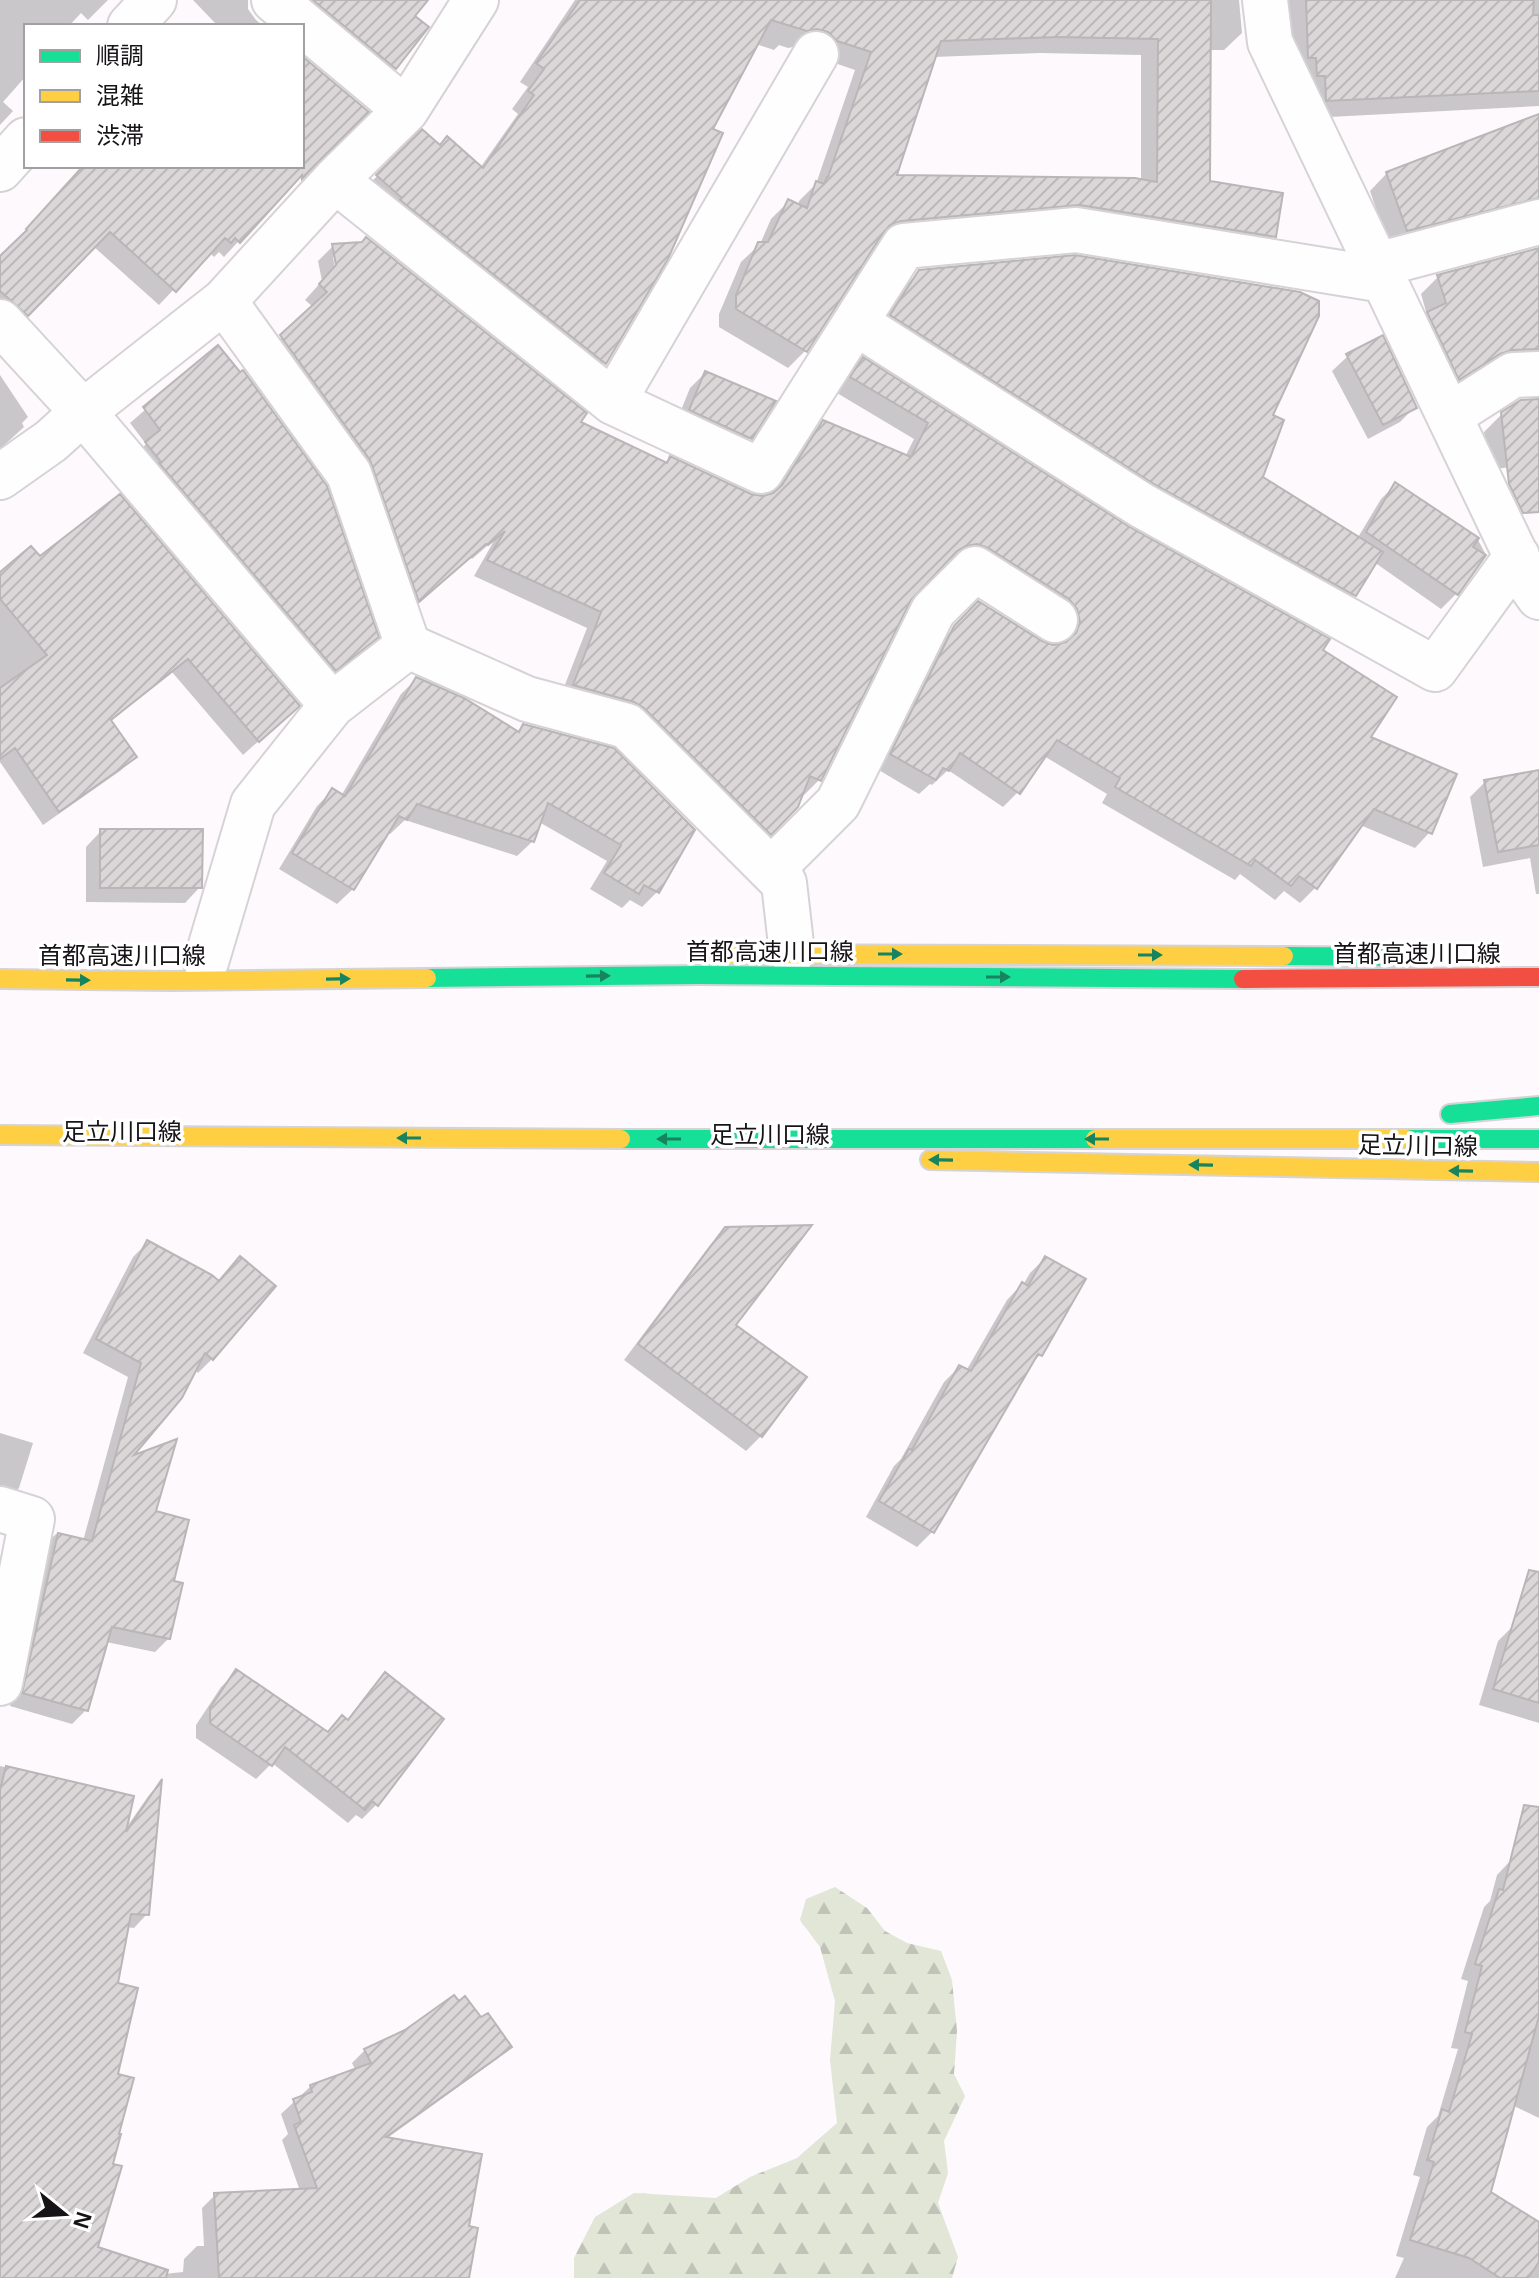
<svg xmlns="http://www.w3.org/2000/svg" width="1539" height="2278" font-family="Helvetica,'Noto Sans JP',sans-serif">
	<defs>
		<pattern id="forest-firs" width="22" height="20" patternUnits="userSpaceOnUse" patternTransform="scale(2)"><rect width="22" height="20" fill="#e1e6d7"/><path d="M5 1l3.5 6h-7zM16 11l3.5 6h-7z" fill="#c0c4b8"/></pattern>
		<pattern id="building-hatch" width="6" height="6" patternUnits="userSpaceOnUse" patternTransform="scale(2)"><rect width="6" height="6" fill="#dbd7d8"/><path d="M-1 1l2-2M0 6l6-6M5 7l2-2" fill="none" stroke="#bbb8b9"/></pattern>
	</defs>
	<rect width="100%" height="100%" fill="#fdf9fd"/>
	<path fill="url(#forest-firs)" d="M835,1887l32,21 18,23 22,12 34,8 11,29 5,51 -3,43 11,22 -21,45 4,32 -10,30 20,54 -6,21h-378v-20l21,-41 39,-24 82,5 34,-21 47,-19 40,-35 -7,-63 5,-59 -15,-54 -20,-27 6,-21z"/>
	<path fill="#0003" fill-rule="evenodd" d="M0,0h108l-20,20 -7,-7 -12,13h-43v50l-23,26 10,9 -13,14z
		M193,0h55v9l8,11 7,6h-49l2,-2z
		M280,0h140l-7,16 13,11 -32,40 -15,15z
		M575,0h664l3,33 -18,17h-16v132l66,54 -18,18 -195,-32 -178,16 -7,2 -70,110 -18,18 -69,-41v-13l22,-52 19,-18 11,-25 18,-18 9,5 1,-5 17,-17 39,-114 -35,-12 -22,-12 -10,2 -9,-3 -5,5 -18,-6 -46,86 -44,128 -62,105 -17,17 -227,-187 62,-61 17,15 41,21 38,-54 -6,-5 16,-22 -8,-5zM1039,53l102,2v126l-247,-5 40,-119z
		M1265,0h274v106l-229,12z
		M302,58l64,54 -68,67 -1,-1 -73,79 -5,-5 -5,5 -5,-5 -50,53 -66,-59 -81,83 -12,-11v-59l84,-93h218z
		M1539,117v104l-150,26 -19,-56 17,-18z
		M333,246l245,176 87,42 5,-5 81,37 12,2 8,-3 37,-57 15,-15 82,34 9,-18 -77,-46 11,-18 15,-15 457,291 48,87 62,94 -15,16 -55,-23 -45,63 -15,15 -16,-12 -9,9 -35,-26 -5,6 -133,-77 5,-9 -63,-38 -26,36 -15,15 -55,-37 -16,15 -2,-1 -11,10 -42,-25 62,-126 40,-40 62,40 12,4 10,-2 3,-7 -105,-80 -12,2 -8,5 -32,33 -90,182 -15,15 -2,-1 -5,12 -42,42 -196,-148 28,-72 -113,-52 21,-37 -23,20 -2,-2 -66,58 -138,-263 47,-45 -8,-7 17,-19 -4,-20zM333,257h4l-1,18z
		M1539,250v125l-97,20 -31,-64 16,-16 -6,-21 17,-17z
		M919,272l351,144 -10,61 97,62 24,-40 15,-15 82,56 7,13 -29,41 -15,15 -67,-47 -20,33 -12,12 -463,-279 28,-44z
		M217,347l159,290 -14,14 -42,32 -188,-225 14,-14 -16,-21z
		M1348,356l67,51 -15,15 -32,17 -36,-68z
		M705,373l45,65 -15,15 -60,-28 15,-37z
		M0,375l28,42 -6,6 2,4 -24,22z
		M1539,401v62l-50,7 -5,-38 18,-18z
		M40,559l242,161 -39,35 -71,-83 -62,49 25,36 -15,14 -77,54 -43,-63v-188z
		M416,679l100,54 7,-7 90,24 44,142 -15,15 -12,-7 -8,8 -32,-19 17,-28 -68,-39 -6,19 -16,15 -112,-36 -15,14 -3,-2 -34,57 -16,15 -58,-35 38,-63 15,-15 9,5 60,-102z
		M1539,772v122h-3l-6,-36 -47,9 -13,-70 15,-15z
		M101,831l99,56 -15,16 -99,-1v-55z
		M726,1229l8,97 27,110 -15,15 -122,-91 86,-115z
		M147,1243l65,116 -14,14 -4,-4 -67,91 27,53 18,70 -3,55 -14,14 -49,-10 -20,68 -14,14 -62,-18 32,-158 14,-14 27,7 45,-164 -45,-24 50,-96z
		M1045,1258l-5,97 -13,13 -95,164 -15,15 -51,-30 28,-51 7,-7 43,-77 15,-15 7,4 41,-71 15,-16 1,1 7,-12z
		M0,1433l33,10 -14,45 -13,13 -6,-1z
		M1513,1626l26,8v89l-60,-18 19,-64z
		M236,1672l90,62 16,-16 4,3 24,-31 15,-15 -8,129 -15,15 -6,-4 -8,8 -76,-60 -16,16 -60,-41v-13l25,-38z
		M0,1766l132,32 -8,33 25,-36 10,-11 -12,130 -13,14 -8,-1 -11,57 1,91 -35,203h-81z
		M1512,1859l27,7v252l-25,-12 -25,86 50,33v53h-144l9,-20 -8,-2 24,-79 -7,-2 14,-48 11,-11 20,-67 -7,-1 17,-67 -7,-2 23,-72 6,-6 7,-26z
		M480,2020l30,26 -13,13 -111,80 69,139h-330l58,-6 1,-13 13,-13h7l-2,-38 13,-13 85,-4 -18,-51 6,-6 -7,-20 30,-28 45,-15 -4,-8 13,-13z"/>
	<path fill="url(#building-hatch)" stroke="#bab5b7" stroke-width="2" fill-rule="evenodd" d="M313,0h115l-13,16 14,11 -33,42z
		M580,0h631l-1,181 73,12 -7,44 -196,-32 -179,16 -11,4 -7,8 -76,119 -71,-43v-14l22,-53h10l20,-43 19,9 9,-27 8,3 3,-7h1l43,-125 -34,-11 -9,-9 -11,-3 -10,2 -36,-11 -58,109 10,4 -55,126 -62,105 -206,-164 2,-2 -26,-23 46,-46 18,16 7,-9 36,32 51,-73 -6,-4 16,-22 -8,-6zM1058,37l100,2 -1,143 -22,-4 -238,-3 44,-134z
		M1306,0h228l-1,15h6v76l-213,10 -1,-25h-8l-1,-18h-8z
		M302,56l67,56 -67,67v-4l-62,68 -5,-5 -4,5 -6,-5 -49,54 -66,-60 -82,84 -28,-25v-35l27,-26 -1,-1 57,-63h219z
		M1539,114v84l-132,33 -21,-59z
		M366,237l221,176 -6,9 86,41 3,-7 81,38 12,2 10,-3 9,-8 41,-65 88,37 17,-34 -78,-46 13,-20 265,169 202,113 -7,11 74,47 -26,40 86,37 -25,60 -58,-25 -57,80 -18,-13 -8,10 -36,-26 -4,6 -136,-79 5,-9 -63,-38 -37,54 -60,-41 -11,18 -6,-3 -7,12 -46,-26 64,-128 24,-25 64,40 11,4 13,-3 10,-9 4,-11 -3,-13 -8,-10 -81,-51 -11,-4 -11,2 -9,5 -46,49 -90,181 -11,-5 -12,31 -27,28 -127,-127 -10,-6 -61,-17 28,-73 -114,-52 18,-29 -17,14 -2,-1 -67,58 -49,-142 -90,-125 47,-43 -8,-8 17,-19 -4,-21 30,-2z
		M1539,248v101l-27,1 -12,4 -41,26 -32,-68 19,-9 -9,-28z
		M1075,255l225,37 19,9v15l-46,99 11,5 -21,57 120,75 -27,44 -202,-112 -264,-169 29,-45z
		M1383,335l34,73 -34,17 -37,-71z
		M218,345l22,27 3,-2 84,116 52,151 -43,34 -177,-208 2,-1 -16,-20 15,-12 -17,-23z
		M705,371l71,30 -24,38 -63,-29z
		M1539,399v113l-16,1 -14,-29 -8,-72 20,-12z
		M1395,482l84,56 -6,9 13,8 -28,40 -92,-63z
		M120,494l180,212 -41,36 -71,-83 -77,61 26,37 -78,55 -44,-64 -15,11v-71l47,-33 -47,-56v-27l31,-26 9,10z
		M416,677l48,21 55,34 4,-8 91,24 81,82 -36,63 -15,-8 -5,9 -35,-21 17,-28 -73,-42 -14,39 -117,-38 -10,16 -8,-4 -45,74 -62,-37 40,-65 13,8z
		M1539,770v75l-41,7 -14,-72z
		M100,829h103l-1,59h-102z
		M812,1225l-76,100 71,52 -45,60 -124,-93 87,-117z
		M147,1240l65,35 7,6 21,-25 36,30 -63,74 -8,-7 -23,45 -48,57 43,-16 -21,72 33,9 -15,61 9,2 -13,56 -58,-12 -24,84 -66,-18 36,-160 34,8 49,-178 -45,-24z
		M1045,1256l41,23 -44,77 -4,-2 -104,179 -55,-32 30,-52 3,1 47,-85 12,6 51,-89 6,4z
		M1529,1570l10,2v131l-46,-14z
		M236,1669l92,63 14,-17 6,5 37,-48 59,47 -66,87 -6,-5 -7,9 -80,-63 -13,19 -62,-43v-15z
		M6,1766l128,30 -8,36 36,-53 -13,136 -18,-1 -13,69 20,5 -20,86 16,4 -15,56h2l-8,30 9,2 -24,81 70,23 -2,8h-166v-488z
		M1524,1805l15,2v209l-48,176 48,30v40l-11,16h-28l-31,-20 -59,-18 24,-78 -7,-2 15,-51 7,3 23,-78 -7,-2 17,-66 -7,-2 24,-75 4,1z
		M454,1995l5,6 6,-5 16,21 7,-4 24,34 -126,90 96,17 -13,72 9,2 -9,50h-250l-5,-85 103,-5 -23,-63 7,-3 -8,-23 19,-7 -2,-7 61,-22 -7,-14 41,-19z"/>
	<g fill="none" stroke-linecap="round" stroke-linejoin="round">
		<defs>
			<path id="street" d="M274,0l132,110
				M1265,0l5,42 259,541 10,14
				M130,26l24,-26
				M0,169l26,-29
				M335,180l278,222 148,69 143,-225 172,-16 308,50
				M1377,265l162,-43
				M224,301l125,173 59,172 119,53 100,27 157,157 8,70
				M0,322l83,90 249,293
				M856,323l285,182 294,164 82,-113
				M613,402l203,-348
				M1449,416l64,-41 26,-1
				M0,477l51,-36 32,-29 141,-111 111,-121 71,-70 70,-110
				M771,870l67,-67 95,-192 42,-42 80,51
				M206,962l47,-158 79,-99 76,-59
				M0,1509l32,10 -32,164"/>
			<path id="fast" d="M1284,956l138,1
				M427,978l272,-3 544,4
				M1450,1114l89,-8
				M621,1139h474
				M1407,1139h132"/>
			<path id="slow" d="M718,954l566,2
				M0,979l172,2 255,-3
				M0,1135l621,4
				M1095,1139h312
				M930,1160l609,12"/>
			<path id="jam" d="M1243,979l296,-2"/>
		</defs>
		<use href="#street" stroke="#d6d3d6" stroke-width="48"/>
		<use href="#fast" stroke="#d6d3d6" stroke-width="22"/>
		<use href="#slow" stroke="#d6d3d6" stroke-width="22"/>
		<use href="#jam" stroke="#d6d3d6" stroke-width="22"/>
		<use href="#street" stroke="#fffeff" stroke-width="44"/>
		<use href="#fast" stroke="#16e098" stroke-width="18"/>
		<use href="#slow" stroke="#ffcf43" stroke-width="18"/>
		<use href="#jam" stroke="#f24e42" stroke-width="18"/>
	</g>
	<defs><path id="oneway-solid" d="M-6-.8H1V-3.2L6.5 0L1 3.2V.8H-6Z" transform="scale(2)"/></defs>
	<g fill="#16845e">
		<use href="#oneway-solid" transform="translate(890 954)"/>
		<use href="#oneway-solid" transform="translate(1150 955)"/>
		<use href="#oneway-solid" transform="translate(598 976) rotate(-1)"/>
		<use href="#oneway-solid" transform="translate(998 977)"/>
		<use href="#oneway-solid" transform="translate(338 979) rotate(-1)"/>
		<use href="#oneway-solid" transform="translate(78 980) rotate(1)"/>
		<use href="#oneway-solid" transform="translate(409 1138) rotate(-180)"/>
		<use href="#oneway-solid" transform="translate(669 1139) rotate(180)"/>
		<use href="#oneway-solid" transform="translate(1097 1139) rotate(180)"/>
		<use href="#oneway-solid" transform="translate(941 1160) rotate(-179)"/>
		<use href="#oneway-solid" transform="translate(1201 1165) rotate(-179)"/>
		<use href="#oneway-solid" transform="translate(1461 1171) rotate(-179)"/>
	</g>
	<g text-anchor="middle" stroke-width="7" stroke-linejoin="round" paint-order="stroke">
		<g font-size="24" fill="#171417" stroke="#fff">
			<text x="770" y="960">首都高速川口線</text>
			<text x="1417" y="962">首都高速川口線</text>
			<text x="122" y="964">首都高速川口線</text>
			<text x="122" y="1140">足立川口線</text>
			<text x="770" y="1143">足立川口線</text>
			<text transform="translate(1418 1146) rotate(1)" y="8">足立川口線</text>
		</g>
	</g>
	<rect x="24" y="24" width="280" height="144" fill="#ffffff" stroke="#a2a1a2" stroke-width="2"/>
	<rect x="40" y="50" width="40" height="12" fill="#16e098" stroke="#a2a1a2" stroke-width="2"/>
	<text x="96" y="64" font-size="24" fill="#171417">順調</text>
	<rect x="40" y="90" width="40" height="12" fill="#ffcf43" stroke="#a2a1a2" stroke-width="2"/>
	<text x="96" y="104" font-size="24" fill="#171417">混雑</text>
	<rect x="40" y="130" width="40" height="12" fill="#f24e42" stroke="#a2a1a2" stroke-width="2"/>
	<text x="96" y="144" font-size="24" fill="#171417">渋滞</text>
	<g transform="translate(64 2214) rotate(108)" stroke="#ffffff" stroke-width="6" paint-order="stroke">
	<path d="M0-6L14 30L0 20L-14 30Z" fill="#171417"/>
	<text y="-12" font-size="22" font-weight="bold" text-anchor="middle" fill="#171417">N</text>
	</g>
</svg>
